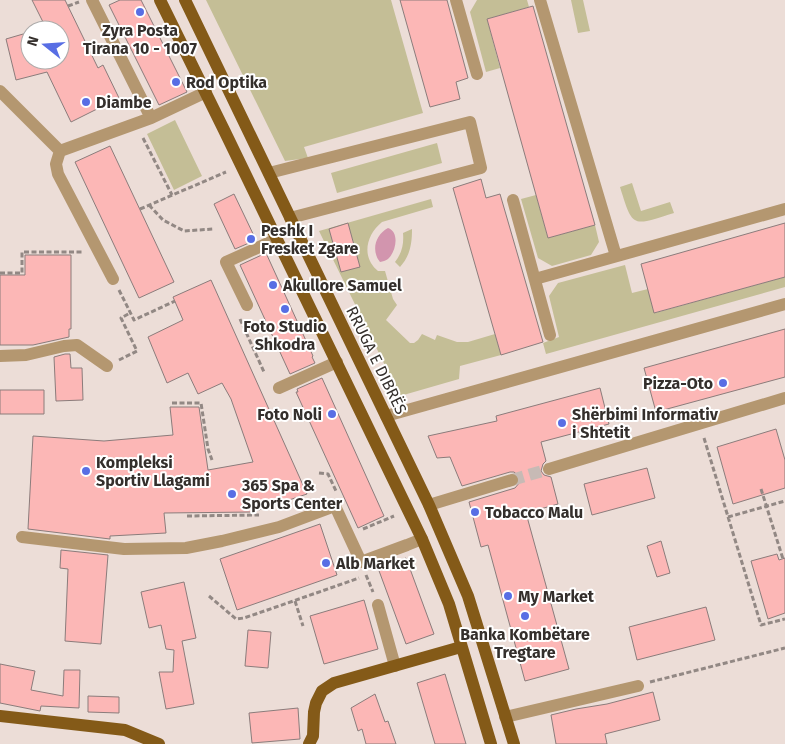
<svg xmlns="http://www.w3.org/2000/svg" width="785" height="744" font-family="'Fira Sans',sans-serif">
	<rect width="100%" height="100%" fill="#ecddd7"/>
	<path fill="#c4be96" d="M206,0h185l32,113 -119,34 4,11 -23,3z
		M477,0h50l2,7 -42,12 13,49 -14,4 -16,-60z
		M571,0h12l7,31 -12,2z
		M175,120l27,56 -28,14 -27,-56z
		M437,143l5,20 -105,30 -6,-20z
		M632,183l9,28 29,-9 4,11c-42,13 -41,16 -54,-26z
		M536,195l12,43 47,-13 4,17 -8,13 -39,11 -14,-8 -17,-59z
		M431,199l2,8 -51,15c-16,13 -21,35 -4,49h7l8,28 4,6 -11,15 24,23h4l4,-3 4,-6 13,6 2,-5 20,7h11l27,-8 6,21 -41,11 -1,13 -59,17 -81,-165z
		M412,229c0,15 -2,27 -12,38l-5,-5c7,-9 9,-18 8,-29z
		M625,265l7,28 16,-4 7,24 130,-36v10l-239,67 -3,-11 16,-6 -10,-41 9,-13z"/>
	<path fill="#d295ae" d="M388,228c12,4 8,24 0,31 -3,2 -5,2 -8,3 -9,-11 -5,-27 8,-34z"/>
	<path fill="#fcb7b6" stroke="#8b7c7b" d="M32,0h33l33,68 5,-3 16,33 -48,24 -24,-50 -31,8 -10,-41 24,-7v28h30v-30h-13z
		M120,0h21l46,92 -28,13 -50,-100z
		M400,0h47l21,78 -12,4 4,17 -30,8z
		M533,6l62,219 -47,13 -61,-219z
		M110,146l64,136 -35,16 -64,-136z
		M481,179l5,19 14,-4 43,148 -42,13 -48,-167z
		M234,194l22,46 -21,9 -21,-45z
		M348,223l12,44 -19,5 -12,-43z
		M785,223v54l-131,36 -13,-49z
		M266,253l47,103 -1,1 3,6 -25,11 -50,-109z
		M25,255h46v74h-2v8l-36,8h-33v-70h25z
		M211,280l96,214 -54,18 -89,1 2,20 -56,3v3l-82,-10 5,-93 71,5 69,-6 -3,-28h29l9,63 45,-8 -22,-63 -9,-16 -24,11 -10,-21 -21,10 -19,-46 35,-17 -10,-23z
		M785,329v48l-129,35 -12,-44z
		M65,354h5l1,14h11l1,32 -27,1 -2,-44z
		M322,378l62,138 -26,12 -62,-136h2l-1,-3z
		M600,388l9,36 -68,18 5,19 -3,3 -2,7 3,4 7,2 7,27 -32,9 43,156 -44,12 -37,-136 -7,2 -12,-45 46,-14 5,-6v-5l-6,-5h-4l-48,14 -12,-29 -13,1 -9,-22 69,-15 -1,-5z
		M0,390h44v24h-44z
		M776,429l9,31v28l-52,16 -16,-57z
		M647,468l8,30 -63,17 -8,-31z
		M320,524l17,51 -100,35 -17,-51z
		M661,541l9,32 -13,4 -10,-31z
		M61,550l47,5 -7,89 -36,-3 3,-72 -8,-1z
		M777,554l2,6 6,-2v55l-17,6 -17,-58z
		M406,558l28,76 -28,10 -28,-76z
		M184,582l12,56 -14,3 12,63 -28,5 -7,-37h14l1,-22 -8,-1 -5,-24 -12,3 -8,-36z
		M364,600l14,49 -54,15 -14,-48z
		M706,607l9,33 -78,20 -8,-33z
		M248,630l23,2 -3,36 -23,-2z
		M0,664l35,7 -4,19 32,6 1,-26h16l-1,38 -38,-2 -1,5 -40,-8z
		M445,674l21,70h-31l-18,-61z
		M653,692l7,28 -55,14 2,10h-51l-5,-29 25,-6 31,-5z
		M375,694l10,28 3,-1 8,23h-30l-4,-15 -4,2 -7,-23z
		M88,696l31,1v16l-31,-1z
		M298,708l2,31 -48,4 -3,-30z"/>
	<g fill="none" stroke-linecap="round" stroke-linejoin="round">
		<path stroke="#c7bab5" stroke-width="12" stroke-dasharray="12 6" stroke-linecap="butt" d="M512,480l37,-11"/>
		<path stroke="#928884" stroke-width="3" stroke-dasharray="5 2.5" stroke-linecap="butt" d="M68,6l11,-4
			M143,138l29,57
			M149,205l14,15 21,11 29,-2
			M140,209l86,-37
			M0,273h22v-21h61
			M119,290l15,30 41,-19
			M240,319l24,53
			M119,360l18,-9 -16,-33 9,-5
			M172,403h29l7,46 4,11
			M704,438l57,187 24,-6
			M319,473l9,1 8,17
			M761,489l22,70
			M187,516l72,-1
			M728,517l57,-16
			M363,529l31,-13
			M366,575l7,17
			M209,596l27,23 8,-1 35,-12 80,-28
			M295,601l8,25
			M650,682l135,-34"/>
		<path stroke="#b49770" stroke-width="12" d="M92,0l59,118
			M456,0l21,74
			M540,0l76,256
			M0,91l60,60 91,-33 55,-26
			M60,151l-4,13 2,10 55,105
			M269,173l201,-51 11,46 -191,50
			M513,200l37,135
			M535,279l250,-70
			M247,305l-21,-43 51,-23
			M0,356l26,-1 38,-9 13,-1 30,21
			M279,388l58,-26
			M386,416l399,-112
			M549,469l236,-71
			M429,505l83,-25
			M22,537l102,12 62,-1 36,-7 57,-14 56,-21 26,56 46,-17 15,-6
			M378,605l17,61
			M505,717l133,-31"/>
		<path stroke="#845a18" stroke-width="12" d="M160,0l64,130 198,409 27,65 42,140
			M185,0l244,505 39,91 46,148
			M0,716l125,14 34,14
			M309,744l4,-8 1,-24 2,-9 6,-12 12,-8 127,-36"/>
	</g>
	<g fill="#586ee4" stroke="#fff" stroke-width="2">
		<circle cx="140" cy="12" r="5"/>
		<circle cx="176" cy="82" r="5"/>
		<circle cx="86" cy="102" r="5"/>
		<circle cx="251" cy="239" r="5"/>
		<circle cx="273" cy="285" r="5"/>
		<circle cx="285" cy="309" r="5"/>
		<circle cx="723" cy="383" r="5"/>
		<circle cx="332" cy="414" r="5"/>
		<circle cx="562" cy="423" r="5"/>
		<circle cx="86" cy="471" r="5"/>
		<circle cx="232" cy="494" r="5"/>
		<circle cx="475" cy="512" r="5"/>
		<circle cx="326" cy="563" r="5"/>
		<circle cx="508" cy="596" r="5"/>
		<circle cx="525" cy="616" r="5"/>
	</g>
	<g text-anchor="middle" stroke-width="4" stroke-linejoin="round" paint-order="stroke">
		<g font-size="16" font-weight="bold" fill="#342f2c" stroke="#fff" text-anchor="start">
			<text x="140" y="36" text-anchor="middle">Zyra Posta<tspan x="140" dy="18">Tirana 10 - 1007</tspan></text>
			<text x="186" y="88">Rod Optika</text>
			<text x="96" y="108">Diambe</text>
			<text x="261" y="236">Peshk I<tspan x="261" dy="18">Fresket Zgare</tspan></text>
			<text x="283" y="291">Akullore Samuel</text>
			<text x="285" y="332" text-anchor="middle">Foto Studio<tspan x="285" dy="18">Shkodra</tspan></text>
			<text x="713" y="389" text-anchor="end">Pizza-Oto</text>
			<text x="322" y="420" text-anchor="end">Foto Noli</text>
			<text x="572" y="420">Shërbimi Informativ<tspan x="572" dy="18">i Shtetit</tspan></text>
			<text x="96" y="468">Kompleksi<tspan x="96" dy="18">Sportiv Llagami</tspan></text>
			<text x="242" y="491">365 Spa &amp;<tspan x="242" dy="18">Sports Center</tspan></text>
			<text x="485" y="518">Tobacco Malu</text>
			<text x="336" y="569">Alb Market</text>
			<text x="518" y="602">My Market</text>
			<text x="525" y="640" text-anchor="middle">Banka Kombëtare<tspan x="525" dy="18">Tregtare</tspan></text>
		</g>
		<g font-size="16" fill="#342f2c" stroke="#fff">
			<text transform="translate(377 360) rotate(64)" y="6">RRUGA E DIBRËS</text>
		</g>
	</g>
	<g transform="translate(45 45) rotate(287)"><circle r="24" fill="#ffffff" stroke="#aeacab"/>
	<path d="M0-4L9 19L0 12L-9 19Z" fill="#586ee4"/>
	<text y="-8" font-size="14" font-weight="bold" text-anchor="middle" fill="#342f2c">N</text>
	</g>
</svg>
